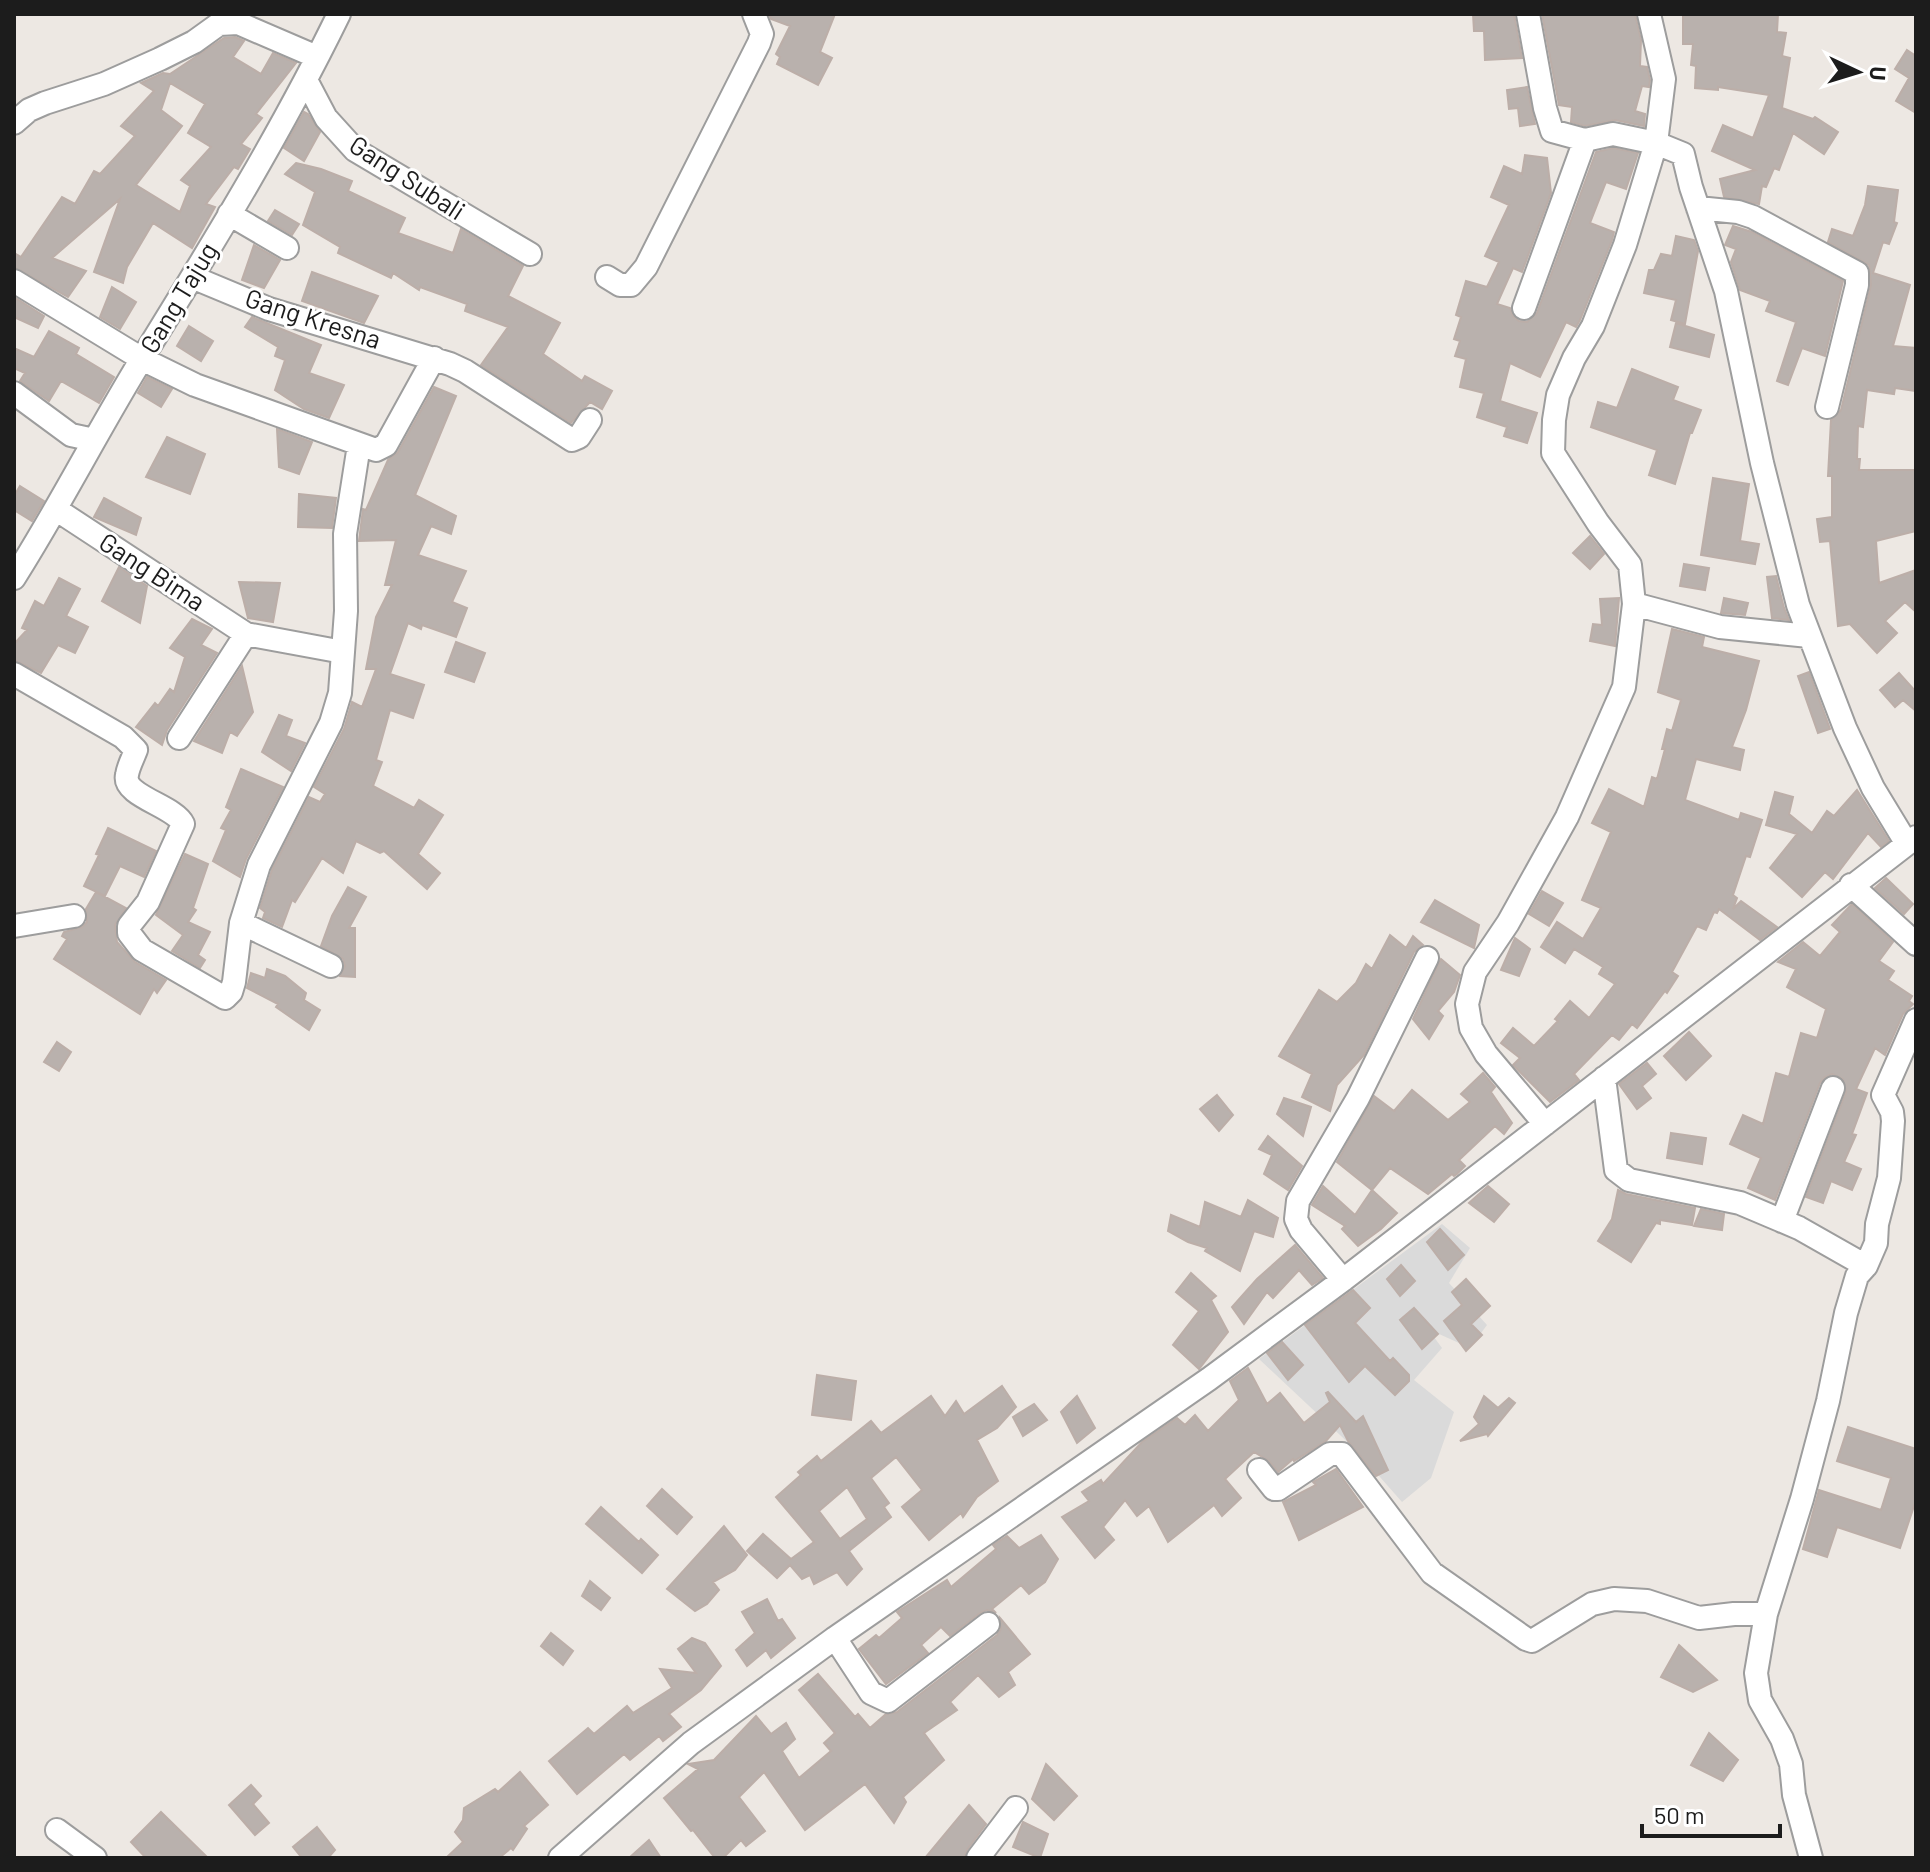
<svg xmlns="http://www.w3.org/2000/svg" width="1930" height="1872" font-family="Barlow,sans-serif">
	<rect width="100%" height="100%" fill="#ede8e3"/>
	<path fill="#dadada" d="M1442,1224l28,24 -21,35 38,42 -17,23 -42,-19 14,19 -28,32 40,32 -23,66 -29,24 -45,-51 -98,-92z"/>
	<path fill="#b9b1ad" stroke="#bcaea8" stroke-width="2" fill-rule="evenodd" d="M769,14h66l-15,38 12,6 -14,27 -41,-21 3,-7 -4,-3 14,-28 -19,-7z
		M1473,14h41l8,44 -37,2 -1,-29h-10z
		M1542,14h93l6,26 -1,26 7,1 3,13 -1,7 -7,-1 -7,25 10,3 -1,12 -29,-6 -30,6 -14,-4 1,-15 -13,-2z
		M1683,14h95l-1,18 9,1 -4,23 8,2 -8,50 31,11 2,-2 23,15 -14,22 -31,-21 -14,37 -5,-2 -8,19 -4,-1 -3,18 -35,-7 -4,-18 35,-9 -43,-19 11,-26 30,13 16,-43 -51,-8v3l-23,-2 1,-22 -5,-1 2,-21h-10z
		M235,37l9,4 -11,16 28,17 12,-21 23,10 -40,51 6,4 -21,26 9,5 -12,20 -4,-2 -28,37 9,3 -23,41 -39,-25 -26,44 -4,16 -29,-11 26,-73 -68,59 34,13 -18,26 -54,-30v-14l7,4 41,-60 13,7 19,-33 6,3 35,-38 -14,-10 33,-35 -13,-8 22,-10 7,1 54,-36zM170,83l35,21 -17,29 23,14 -30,33 9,6 -10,26 -44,-27 46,-59 -21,-16z
		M1907,50l9,6v57l-20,-12 13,-23 -14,-9z
		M1527,87l8,37 -15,2 -2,-18 -9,1 -2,-19z
		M304,112l4,2 12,18 -16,29 -20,-13z
		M1613,148l25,5 -12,36 -20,-7 -16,41 24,9 -2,8 -32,80 -4,7 -10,-5 -26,55 -30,-14 -10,38 37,12 -10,30 -23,-7 3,-9 -30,-10 7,-24 -24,-6 6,-28 -11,-3 5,-15 -6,-2 7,-22 -5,-2 10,-34 21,6 12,-25 -14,-6 24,-51 -18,-8 13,-31 18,8 3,-19 22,3 4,35 -29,79 -9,-4 -16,36 13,4 3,8 6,5 8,1 10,-9 59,-161z
		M296,163l25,6 31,12 -4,10 57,27 -7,15 55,20 8,-24 62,37 -15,30 52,27 -17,31 39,27 3,-5 27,15 -10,18 -12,-7 -19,21 -90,-58 27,-38 -43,-16 2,-7 -47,-17 -1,3 -26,-17 -2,5 -53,-25 2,-6 -37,-22 12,-33 -30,-18z
		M1868,186l30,4 -4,32 3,1 -8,21 -6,-2 -10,31 37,12 -17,61 23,2v43l-21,-3 -1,6 -27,-4 -4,37 -5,-1 -1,33h3l-1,11h57v61l-40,10 3,42 37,-13v42l-11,-10 -20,19 12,12 -20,20 -27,-29 -12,2 -8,-85 -10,1 -3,-23 15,-2v-41h-4l3,-56 10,-10 30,-125 -2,-20 -41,-23 4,-13 21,7 12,-31z
		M275,210l24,14 -7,11 -24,-14z
		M1733,226l19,6 91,49 -18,75 -23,-8 -14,37 -11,-4 19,-59 -30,-11 4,-10 -30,-11 -9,-28 5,-13 -11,-4z
		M1676,236l18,4 4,11 -13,73 -14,-4 5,-20 -32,-7 5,-23h5l7,-16 11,2z
		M254,245l26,15 -16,28 -22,-8z
		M312,272l66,24 -14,27 -62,-22z
		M112,287l24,15 -16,27 -20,-12z
		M14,297l30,19 -6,12 -24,-11z
		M252,317l69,28 -12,28 35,12 -15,33 -25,-9 -29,-19 10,-30 -10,-4 3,-9 -33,-20z
		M1676,323l38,12 -5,22 -39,-10z
		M189,326l24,15 -12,20 -24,-15z
		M49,331l30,17 -3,6 38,23 -15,26 -38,-22 -12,20 -29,-20 5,-8 -11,-5v-20l20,9z
		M1632,369l46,18 -5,13 28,10 -9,23h-2l-15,51 -26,-9 8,-25 -66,-23 7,-25 19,6z
		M147,377l25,12 -11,18 -23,-14z
		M434,387l22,9 -41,99 41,21 -5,18 -20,-8 -13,29 48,16 -14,31 15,6 -11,29 -34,-12 -1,4 -13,-6 -18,51 34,11 -11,33 -23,-8 -14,50 6,2 -9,24 41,22 5,-8 24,15 -25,39 22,19 -13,16 -43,-38 -4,2 -24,-12 -13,32 -21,-15 -27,44 -3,-2 -10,27 -19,-9 2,-6 -5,-4 12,-38 37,-73 11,5 5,-8 -11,-7 30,-58 8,-27 10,5 14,-38h-10l10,-52 16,-32h-7l11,-45 -37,1 4,-32 3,1 22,-50 10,-8z
		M277,429l35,13 -13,32 -20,-7z
		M167,437l38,17 -15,40 -44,-17z
		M1713,478l36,6 -9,57 19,3 -4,20 -54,-9z
		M20,486l24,15 -12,20 -18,-11v-14z
		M299,494l37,4 -4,30 -34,-1z
		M104,498l37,20 -5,17 -42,-18z
		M1590,536l14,18 -14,15 -17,-16z
		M1684,564l25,4 -4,22 -25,-4z
		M119,567l28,19 -7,37 -38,-22z
		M1776,576l8,32 5,12 -17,-2 -5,-41z
		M59,578l21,11 -14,27 22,11 -13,26 -17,-8 -17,28 -27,-13v-16l13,-14 -5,-2 13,-27 9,5z
		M239,582l41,1 -7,39 -25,-4z
		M1619,598l-4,48 -25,-5 3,-17 9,1 -2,-26z
		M1724,598l24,5 -3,12 -24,-2z
		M192,619l20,10 -11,16 16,8 -50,77 -5,15 -26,-18 19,-24 3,3 12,-17 4,3 11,-35 -15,-9z
		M1672,629l32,8 -2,10 57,14 -13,49 -14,37 12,3 -4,20 -44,-11 -11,41 54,20 2,-7 21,7 -12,37 -4,-1 -13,39 4,3 -4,11 8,-8 36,26 -17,13 -41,-31 -2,4 -3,-1 -8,18 -9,-4 -25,46 6,4 -11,17 -2,-2 -28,37 -5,-4 -13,16 -7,-5 -38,39 5,6 -29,22 -37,-37 7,-7 -19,-15 12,-15 21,18 24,-25 -3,-2 15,-18 19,17 26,-34 -16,-10 4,-7 -29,-18 -9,14 -24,-16 16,-25 26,17 18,-31 -19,-8 29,-68 -19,-9 17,-34 35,18 8,-30 5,2 8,-30h-3l5,-20 5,2 9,-31 -23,-8z
		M456,642l29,11 -11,29 -29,-10z
		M242,666l11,46 -16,24 -7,-4 -8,21 -28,-12z
		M1809,672l21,57 -12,4 -20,-57z
		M1899,673l17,19v19l-13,-11 -8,7 -15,-17z
		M279,715l13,5 -6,16 19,7 -14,28 -29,-19z
		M241,769l42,18 -37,72 -6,18 -27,-16 13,-31 -5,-2 10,-18 -5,-3z
		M1857,790l32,51 -8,6 -13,-14 -35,46 -8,-7 -23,25 -32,-29 27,-34 -31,-9 9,-33 18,5 -4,17 23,19 15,-22 7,5z
		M108,828l48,23 -12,26 -24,-11 -15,30 -21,-10 15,-31 -3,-1z
		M185,854l23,10 -15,44 3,2 -8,12 22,10 -12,23 7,5 -5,8 -28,-17 11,-16 -27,-20z
		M1886,878l27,26 -9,10 -29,-26z
		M348,887l18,10 -17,31h6v49l-15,-1 5,-10 -2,-7 -22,-13 11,-30z
		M1542,891l21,12 -14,23 -20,-12z
		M96,892l30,16 -11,17 2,17 18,20 31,18 -9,13 -3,-4 -14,25 -86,-55 13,-20 -5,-3 2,-4 18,-5 5,-5 -1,-13z
		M1435,900l44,25 -5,23 -53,-26z
		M1852,904l41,38 -14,19 15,10 -6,9 24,16 -3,5 4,3 -10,10 -18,41 -10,-7 -19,41 11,4 -15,41 4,1 -12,27 17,7 -9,21 -21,-9 -8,22 -17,-6 40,-105 -3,-13 -11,-5 -7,3 -5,6 -45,117 -27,-12 13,-30 -31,-14 13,-29 20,9 13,-51 13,4 12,-44 16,5 9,-29 -39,-22 9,-18 -18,-7 25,-20 17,14 20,-24 -8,-7z
		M1390,935l16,13 7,-12 10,9 -9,7 -50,103 -27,30 -7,26 -28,-14 10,-23 -33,-18 40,-66 18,12 19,-19 10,-19 6,5z
		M1515,938l15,11 -11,27 -18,-6z
		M1441,959l19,16 -6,17 -16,19 5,5 -14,23 -16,-20z
		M267,969l18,7 21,17 -2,7 16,10 -11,20 -33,-23 2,-3 -31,-16 4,-15 14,5z
		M1689,1032l22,24 -25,24 -22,-24z
		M57,1042l14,10 -12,19 -15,-9z
		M1647,1063l9,11 -14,12 9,12 -14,11 -18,-25z
		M1483,1073l12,14 -4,5 21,31 -8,11 -9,-8 -36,34 6,6 -8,8 -3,2 -2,-2 -24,20 -38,-26 -18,22 -35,-28 37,-66 20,15 18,-21 36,30 22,-18 -9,-8z
		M1217,1095l16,20 -14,16 -19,-22z
		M1284,1098l27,9 -8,29 -26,-22z
		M1671,1133l35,5 -4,26 -35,-6z
		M1268,1136l34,30 -14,24 -24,-16 8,-19 -13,-6z
		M1323,1186l32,29 17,-25 25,23 -16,16 -23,17 -16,-17 3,-3 -33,-21z
		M1488,1186l21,18 -15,18 -25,-19z
		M1618,1190l8,4 69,14 -3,17 -32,-5v4l-4,-1 -25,39 -33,-21 14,-22z
		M1248,1200l30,18 -5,19 -19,-6 -14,40 -35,-20 2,-3 -19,-6 -20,-11 3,-16 29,12 5,-25 36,15z
		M1701,1209l23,5 -2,16 -28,-4z
		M1440,1229l24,26 -16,15 -21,-28z
		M1295,1245l28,33 -11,7 -13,-15 -26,28 -6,-6 -23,32 -12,-17 25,-28z
		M1401,1265l14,16 -15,15 -13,-17z
		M1191,1273l25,23 -5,4 17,32 -29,37 -26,-24 26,-34 -23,-19z
		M1466,1279l24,27 -19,18 11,11 -16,16 -22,-30 18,-16 -10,-13z
		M1353,1290l17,18 -15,15 35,38 3,-3 16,17v6l-14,14 -30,-29 -16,16 -44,-57z
		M1414,1308l24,26 -16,15 -22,-29z
		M1282,1342l21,23 -15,15 -21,-27z
		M1248,1368l19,36 13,-11 24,30 26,-21 -4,-9 2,-1 28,30 7,-6 25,54 -12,6 -28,-35 -8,-16 -14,16 -32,20 -1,-2 -15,13 -9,-11 -15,-9 -29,27 16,19 -19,18 -8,-11 -46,37 -19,-36 -12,10 -12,-16 -22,27 11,13 -19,18 -33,-41 27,-16 -7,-9 19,-12 2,4 39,-42 35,-24 8,7 10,-10 13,16 31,-31 -9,-19z
		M817,1375l39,6 -5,39 -39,-5z
		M1002,1386l14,21 -19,21 -20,12 21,41 -21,16 -14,20 -2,-4 -32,27 -27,-33 20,-17 -26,-33 -25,21 18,25 -5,4 7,10 -42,34 13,18 -15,16 -10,-13 -23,12 -4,-9 -8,4 -12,-14 -13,13 -30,-27 16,-17 28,25 23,-17 -38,-45 25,-22 -3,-3 19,-16 4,5 50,-40 10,12 50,-37 14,20 11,-15 8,13zM847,1487l20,32 -27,20 -21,-28z
		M1077,1396l18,32 -18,15 -16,-31z
		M1484,1396l14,12 11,-10 6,5 -27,33 -1,-2 -27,7 19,-17 -5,-7z
		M1034,1404l13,16 -24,16 -10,-19z
		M1848,1427l68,22v51l-16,48 -63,-21 -10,30 -24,-8 16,-59 62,20 10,-32 -54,-17z
		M1336,1469l27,38 -64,33 -16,-38 33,-17 -3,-3z
		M662,1489l30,28 -15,17 -30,-28z
		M601,1507l38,35 2,-3 17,16 -16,18 -56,-49z
		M724,1526l23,29 -12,15 -22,12 6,8 -12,14 -12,7 -28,-22z
		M1041,1535l17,24 -13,23 -16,12 -8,-9 -29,24 4,4 -9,-3 -7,3 -30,23 -9,-9 -20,18 7,8 -42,31 -27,-35 17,-14 3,3 23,-20 -5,-6 50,-32 4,7 45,-38 -3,-4 14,-9 12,12z
		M590,1581l20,17 -9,12 -19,-14z
		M767,1599l11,22 4,-2 13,19 -24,20 -5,-8 -19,16 -11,-16 19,-17 -13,-21z
		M1000,1618l30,36 -22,18 7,13 -16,12 -21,-22 -28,27 7,8 -33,23 20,27 -41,37 3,5 -12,21 -29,-39 -60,46 -41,-58 -25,25 26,34 -19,15 -5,-6 -18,18h-8l-22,-28 -2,1 -27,-33 34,-29 -10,-5 26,-4 42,-44 15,18 15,-11 9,16 -13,12 17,27 32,-27 -7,-8 11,-10 -36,-43 19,-16 37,43 3,-3 12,14 16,-14 11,-2 100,-77 4,-6z
		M551,1633l22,18 -10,14 -22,-19z
		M692,1638l13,5 16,23 -20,24 -32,24 12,13 -18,14 -4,-5 -29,24 -6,-6 -47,40 -28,-33 39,-33 6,6 33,-28 6,7 39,-25 -12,-19 36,4 -18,-24z
		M1679,1645l38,35 -24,12 -32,-15z
		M1709,1733l29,27 -15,21 -32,-16z
		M1046,1764l31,32 -23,24 -22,-21z
		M520,1772l28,33 -24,21 3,3 -14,21 -2,-2 -12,10h-53l17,-16 -8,-10 8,-12 1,-12 31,-19 3,3z
		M251,1785l10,11 -8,8 16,19 -14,12 -26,-30z
		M969,1805l17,19 -19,26 -3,8h-39z
		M161,1812l47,46h-62l-15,-16z
		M1023,1822l25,12 -8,24 -27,-11z
		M317,1827l18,23 -7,8h-26l-9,-11z
		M649,1840l12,18h-32z"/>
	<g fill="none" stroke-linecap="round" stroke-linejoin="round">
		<defs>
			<path id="minor" d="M1528,14l17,94 7,23 33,9
				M1649,14l15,65 -8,64 27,11 8,33 35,104 36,172 36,142 47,123 28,60 34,56
				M306,80l20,38 29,32 175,104
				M14,123l15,-13 16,-7 59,-19 56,-25 34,-17 25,-18 19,-1 79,34
				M1698,208l40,4 15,5 104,56v12l-30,122
				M229,214l58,34
				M192,277l77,32 181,55 15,7 107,69 7,-3 11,-17
				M607,277l13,8h11l15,-18 113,-224 3,-9 -8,-20
				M14,281l128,78 53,26 181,65 10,-5 48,-87
				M1524,308l61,-168 28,-6 43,9 -31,102 -32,81 -19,32 -16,37 -4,25 -1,33 45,70 32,42 4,39 -10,83 -57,130 -59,106 -33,49 -8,32 4,24 15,26 59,70
				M14,393l57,42 23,5
				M57,510l189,124 97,18
				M14,578c47,-74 86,-152 132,-226 68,-110 136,-221 193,-338
				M1634,604l86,23 89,9
				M14,674l109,63 13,13c-3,8 -8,17 -9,25 -5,21 48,31 56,49l-35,78 -19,24v7l13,17 83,48 6,-6 3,-10 7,-59 18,-58 72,-142 9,-30 6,-82 -1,-77 14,-89
				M179,738l67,-104
				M1851,885l65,59
				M241,923l90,43
				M14,926l60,-10
				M1604,1078l12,92 13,10 111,23 59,25 67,38
				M1782,1221l51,-133
				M1343,1280l-42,-50 -5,-11 2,-18 60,-103 69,-140
				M1259,1470l15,19h4l52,-35h12l90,119 94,66 6,2 60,-37 22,-5 33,2 52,17 35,-4h32
				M835,1638l36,55 17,8 100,-77
				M57,1830l38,28
				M560,1858l131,-115 144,-105 374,-259 134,-99 573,-443
				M978,1858l38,-50
				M1811,1858l-17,-63 -3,-31 -9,-25 -22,-39 -4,-27 10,-59 36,-115 26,-98 18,-88 11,-37 9,-10 10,-23 1,-19 12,-46 4,-57 -1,-9 -9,-17 33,-75"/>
		</defs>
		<use href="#minor" stroke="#9d9d9d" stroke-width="26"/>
		<use href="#minor" stroke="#fff" stroke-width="22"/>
	</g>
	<g text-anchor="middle" stroke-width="6" stroke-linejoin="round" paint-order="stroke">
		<g font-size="26" fill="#1c1c1c" stroke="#fff">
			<text transform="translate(407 178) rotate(33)" y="9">Gang Subali</text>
			<text transform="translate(179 298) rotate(-59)" y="9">Gang Tajug</text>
			<text transform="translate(313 319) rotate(18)" y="9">Gang Kresna</text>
			<text transform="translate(152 572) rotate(33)" y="9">Gang Bima</text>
		</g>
	</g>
	<rect width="1930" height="1872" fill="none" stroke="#1c1c1c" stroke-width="32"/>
	<g transform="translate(1858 72) rotate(94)" stroke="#ffffff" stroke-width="6" paint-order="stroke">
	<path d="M0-6L14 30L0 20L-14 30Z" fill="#1c1c1c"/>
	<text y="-12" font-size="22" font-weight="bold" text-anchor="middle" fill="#1c1c1c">U</text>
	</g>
	<path d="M1642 1824v12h138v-12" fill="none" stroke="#1c1c1c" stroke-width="4"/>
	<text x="1654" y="1824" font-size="24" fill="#1c1c1c" stroke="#ffffff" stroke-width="6" paint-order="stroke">50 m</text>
</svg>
